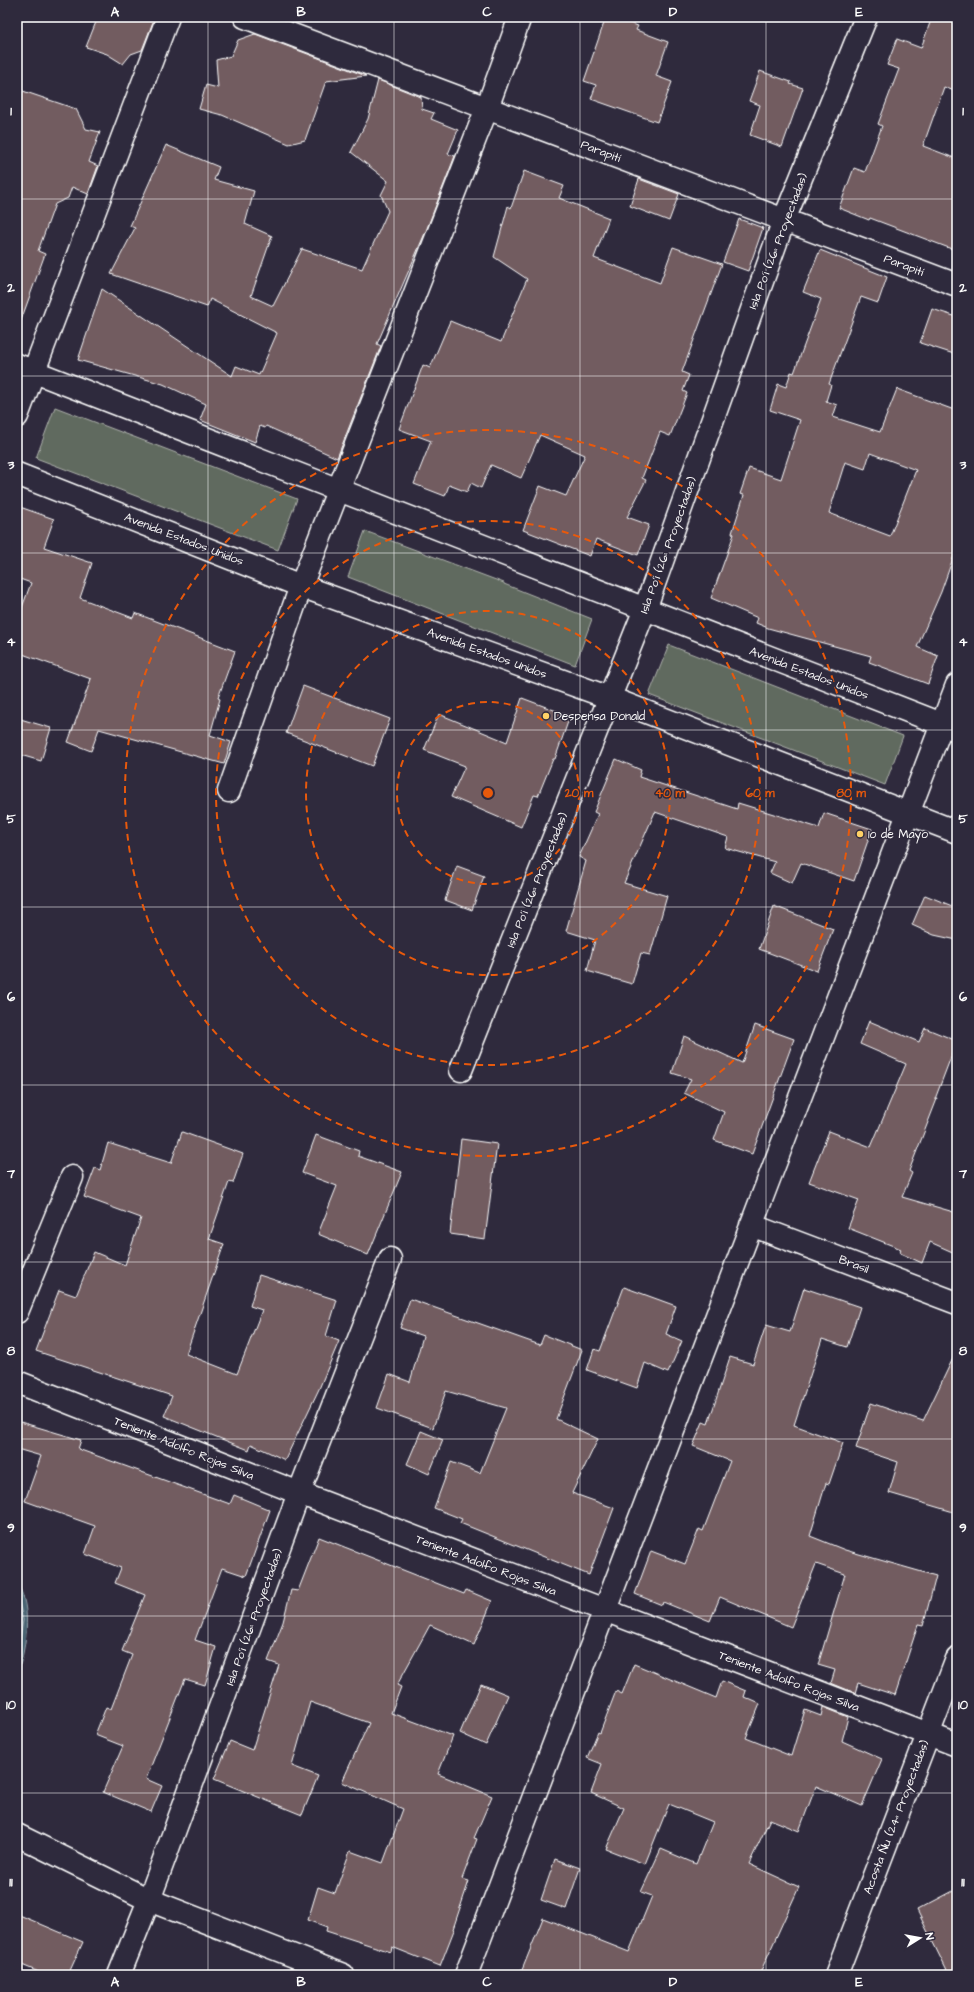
<svg xmlns="http://www.w3.org/2000/svg" width="974" height="1992" font-family="'Architects Daughter',sans-serif">
	<rect width="100%" height="100%" fill="#2f2a3d"/>
	<filter id="ink" filterUnits="userSpaceOnUse"><feTurbulence type="fractalNoise" baseFrequency=".025" numOctaves="2"/><feDisplacementMap in="SourceGraphic" scale="8" xChannelSelector="R" yChannelSelector="G"/><feConvolveMatrix kernelMatrix="1 2 1 2 8 2 1 2 1" color-interpolation-filters="sRGB"/></filter>
	<g filter="url(#ink)">
		<path fill="#606a5e" stroke="#b0b4ae" d="M55,407l242,92 -19,51 -242,-92z
			M365,531l139,52v1l88,35 -17,46 -227,-88z
			M669,645l234,91 -18,49 -236,-90z"/>
		<path fill="#4a6372" stroke="#92a1aa" d="M17,1583c16,25 9,66 0,92z"/>
		<g fill="none" stroke-linecap="round" stroke-linejoin="round">
			<path stroke="#b7c1c7" stroke-width="1" d="M17,1591l6,29 -6,43"/>
		</g>
		<path fill="#725b61" stroke="#fff" fill-rule="evenodd" d="M98,17h57l-13,33 -11,4 -8,10 -16,-10 -21,-7z
			M606,17h7l25,9 -2,4 32,12 -12,34 16,6 -15,40 -66,-23 5,-14 -12,-4z
			M932,17h25v75l-13,-5 -21,59 34,13v92l-87,-33 -1,2 -30,-12 15,-40 11,4 17,-46 -4,-2 21,-55 -12,-4 10,-26 24,9z
			M255,34l111,42 -40,5 -21,59 -16,4 -67,-29 -23,-6 7,-24 12,3 -2,-28 15,-4 7,-16z
			M760,71l31,11 -1,2 13,4 -21,59 -32,-12 10,-30 -11,-4z
			M378,80l43,17 1,12 12,4 -3,6 27,11 -10,24 7,2 -29,75 -49,113 4,2 -44,112 -71,-32 -1,2 -5,-2 -5,16 -55,-22 6,-16 -43,-20 -85,-24 24,-71 130,87 4,-10 23,9 18,-42 -67,-34 -3,8 -96,-33 24,-46 -5,-2 36,-81 53,22 -5,13 40,11 -9,33 27,12 -21,60 22,10 29,-57 60,20 26,-58 -7,-16 7,-14 -37,-29 17,-33z
			M17,89l59,20 10,20 14,3 -11,30 9,4 -10,28 -16,-7 -4,11 -13,6 -17,47 7,3 -25,69h-3z
			M524,171l40,15 -5,12 50,20 -15,40 66,25 13,-36 49,17 -40,108 7,3 -6,16 4,2 -17,43 -10,-4 -18,46 4,2 -19,37 22,8 -11,30 -42,-16 -6,17 -67,-26 17,-44 26,10 19,-41 -45,-20 -19,43 -30,-13 -10,23 -10,-5 -4,9 -18,-7 -4,11 -31,-12 17,-43 -32,-12 24,-64 7,3 20,-47 51,21 26,-63 -33,-22 14,-51 3,2z
			M639,179l40,15 -10,27 -39,-15z
			M739,219l24,9 -15,43 -25,-9z
			M820,250l67,27 -9,26 -17,-6 -32,87 2,1 -5,16 11,4 -4,12 47,15 17,-43 60,22v136l-16,45 -24,55 21,9 -10,28 -59,-22 2,-6 -103,-28 -12,-5 2,-5 -47,-20 23,-64 -2,-1 12,-38 -4,-1 9,-26 32,11 19,-59 -30,-10 8,-26 8,3 5,-15 3,1 27,-74 -18,-7zM870,453l46,17 -26,66 -61,-23 16,-51 20,7z
			M932,309l25,8v38l-37,-12z
			M17,506l37,13 -10,28 48,16 -12,35 53,20 2,-5 100,38 -17,47 2,1 -10,36 21,7 -7,22 -125,-35 -8,22 -23,-9 23,-63 -74,-27v-31l14,-38 -14,-5z
			M303,686l87,33 -18,47 -86,-33z
			M522,698l48,18 -15,43h-2l-15,37 -4,-1 -13,32 -70,-30 14,-31 -41,-16 15,-36 68,28z
			M17,718l34,10 -10,33 -24,-7z
			M616,759l25,11 -2,7 98,32 1,-6 81,25 5,-15 48,16 -18,52 -53,-18 -9,20 -22,-10 5,-11 -50,-14 3,-11 -73,-25 -31,71 43,13 -17,59 -9,-2 -9,31 -45,-13 8,-31 -29,-9 20,-70 -7,-4 19,-43 -4,-2z
			M457,866l27,10 -12,34 -27,-10z
			M925,895l32,13v32l-23,-5 -22,-10z
			M774,906l59,23 -16,42 -58,-22z
			M869,1021l50,21 6,-14 32,13 -22,58h2l-28,72 3,2 -10,24 55,16v41l-27,-12 -8,21 -22,-10 1,-4 -53,-21 11,-28 -50,-18 20,-51 42,16 35,-83 -46,-20z
			M755,1025l39,14 -42,115 -38,-14 10,-28 -40,-19 7,-14 -19,-6 12,-37 58,27z
			M182,1132l61,22 -10,29 -4,-1 -20,57 15,5 -38,110 51,20 25,-64 -12,-4 9,-31 78,25 -11,36 13,5 -20,48 -34,71 -34,-16 -2,6 -85,-34 8,-20 -136,-45 23,-61 17,6 18,-44 31,13 16,-47 -57,-21 11,-29 5,2 8,-27 63,20z
			M316,1135l43,16 -1,5 44,16 -34,83 -50,-21 19,-48 -35,-13z
			M461,1139l36,5 -12,95 -35,-5z
			M624,1287l52,19 -10,28 16,7 -14,32 -23,-10 -8,25 -50,-18 7,-21 6,2z
			M804,1288l56,19 -13,40 -25,-8 -28,86 49,18 -14,41 -3,-1 -16,53 35,14 91,26 -13,50 -5,-1 -23,70 -37,-12 -3,10 -24,-10 4,-13 -17,-5 27,-91 -29,-10 -25,63 -71,-30 -10,24 -47,-19 -1,3 -27,-11 16,-43 34,13 14,-35 4,2 27,-70 -37,-15 10,-24 5,2 22,-67 23,7 13,-39 24,7z
			M410,1299l130,46 4,-10 38,15 -26,69 42,20 -26,54 42,15 -25,67 -129,-52 2,-4 -28,-11 17,-46 29,11 26,-65 -60,-17 -13,37 -56,-20 12,-34 21,8 13,-46 -23,-8z
			M957,1350v163l-68,-20 9,-31 -42,-14 15,-45 52,18z
			M17,1421l64,19 -3,9 152,55 4,-9 36,15 -24,66 -24,-8 -27,72 21,7 -11,38 -20,-6 -39,100 16,7 -11,26 -48,-20 20,-46 -28,-11 11,-28 5,2 21,-54 -10,-4 23,-56 -30,-12 6,-15 -36,-14 10,-28 -70,-25 16,-45 -24,-7z
			M421,1431l22,9 -14,34 -22,-10z
			M319,1537l145,57 2,-4 26,11 -18,44 -44,-20 -33,60 4,2 -10,26 62,23 -15,38 54,22 -18,42 3,1 -15,40 7,2 -16,48 1,1 -14,36 -48,-19 -1,5 -65,-21 1,-4 -19,-7 10,-33 17,6 15,-42 33,12 20,-54 -61,-27 27,-59 -59,-21 -18,64 26,10 -16,39 -88,-36 16,-38 22,9 27,-85 -11,-4 15,-39 8,-32 7,1z
			M634,1664l82,34 6,-17 24,10 -2,6 16,7 -14,34 45,18 14,-46 16,6 2,-9 25,10 -6,24 40,18 -20,47 -46,-20 -17,45 -29,-12 -21,45 50,23 -40,88h-239l23,-57 86,34 23,-56 -11,-4 20,-43 35,15 17,-42 -44,-18 -24,60 -39,-15 18,-41 -33,-15 11,-29 -15,-6 11,-26 2,1 16,-42 6,3z
			M481,1684l27,11 -22,50 -26,-12z
			M555,1859l25,9 -14,41 -25,-9z
			M957,1889v86h-8l-32,-65z
			M17,1914l66,28 -15,33h-22l-29,-12z"/>
		<g fill="none" stroke-linecap="round" stroke-linejoin="round">
			<defs>
				<path id="street" d="M245,17l712,268
					M17,365l940,365
					M17,416l151,-399
					M17,474l284,112 309,112 347,134
					M229,791l72,-205 186,-478 33,-91
					M461,1070l184,-461 139,-389 82,-203
					M751,1225l206,78
					M17,1312l55,-135
					M17,1382l282,111 658,252
					M17,1835l132,65 194,75
					M119,1975l30,-75 150,-407 91,-234
					M466,1975l491,-1290
					M836,1975l121,-316"/>
			</defs>
			<use href="#street" stroke="#fff" stroke-width="25"/>
			<use href="#street" stroke="#2f2a3d" stroke-width="22"/>
		</g>
	</g>
	<path fill="none" stroke="#fff" stroke-width="1" stroke-opacity="0.55" d="M208,17v1958M394,17v1958M580,17v1958M766,17v1958M17,199h940M17,376h940M17,553h940M17,730h940M17,907h940M17,1085h940M17,1262h940M17,1439h940M17,1616h940M17,1793h940"/>
	<g fill="none" stroke="#e8590c" stroke-width="2" stroke-dasharray="7 5">
		<circle cx="488" cy="793" r="91"/>
		<circle cx="488" cy="793" r="182"/>
		<circle cx="488" cy="793" r="272"/>
		<circle cx="488" cy="793" r="363"/>
	</g>
	<g fill="#ffd166" stroke="#2f2a3d" stroke-width="1.5">
		<circle cx="546" cy="716" r="4"/>
		<circle cx="860" cy="834" r="4"/>
	</g>
	<g text-anchor="middle" stroke-width="3" stroke-linejoin="round" paint-order="stroke">
		<g font-size="12" fill="#fff" stroke="#2f2a3d">
			<text transform="translate(601 151) rotate(21)" y="4">Parapití</text>
			<text transform="translate(778 241) rotate(-69)" y="4">Isla Po'i (26ª Proyectadas)</text>
			<text transform="translate(904 265) rotate(21)" y="4">Parapití</text>
			<text transform="translate(184 539) rotate(21)" y="4">Avenida Estados Unidos</text>
			<text transform="translate(668 545) rotate(-70)" y="4">Isla Po'i (26ª Proyectadas)</text>
			<text transform="translate(487 653) rotate(20)" y="4">Avenida Estados Unidos</text>
			<text transform="translate(809 673) rotate(21)" y="4">Avenida Estados Unidos</text>
			<text transform="translate(537 880) rotate(-68)" y="4">Isla Po'i (26ª Proyectadas)</text>
			<text transform="translate(854 1264) rotate(21)" y="4">Brasil</text>
			<text transform="translate(184 1448) rotate(22)" y="4">Teniente Adolfo Rojas Silva</text>
			<text transform="translate(486 1565) rotate(21)" y="4">Teniente Adolfo Rojas Silva</text>
			<text transform="translate(254 1617) rotate(-70)" y="4">Isla Po'i (26ª Proyectadas)</text>
			<text transform="translate(789 1681) rotate(21)" y="4">Teniente Adolfo Rojas Silva</text>
			<text transform="translate(896 1817) rotate(-69)" y="4">Acosta Ñu (24ª Proyectadas)</text>
		</g>
		<g font-size="12" fill="#fff" stroke="#2f2a3d" text-anchor="start">
			<text x="554" y="720">Despensa Donald</text>
			<text x="868" y="838">1o de Mayo</text>
		</g>
	</g>
	<circle cx="488" cy="793" r="6" fill="#e8590c" stroke="#2f2a3d" stroke-width="2"/>
	<g font-size="12" text-anchor="middle" font-weight="bold" fill="#e8590c" stroke="#2f2a3d" stroke-width="3" stroke-linejoin="round" paint-order="stroke">
		<text x="579" y="797">20 m</text>
		<text x="670" y="797">40 m</text>
		<text x="760" y="797">60 m</text>
		<text x="851" y="797">80 m</text>
	</g>
	<rect width="974" height="1992" fill="none" stroke="#2f2a3d" stroke-width="44"/>
	<g transform="translate(920 1938) rotate(79)" stroke="#2f2a3d" stroke-width="3" paint-order="stroke">
	<path d="M0-3L7 15L0 10L-7 15Z" fill="#ffffff"/>
	<text y="-6" font-size="11" font-weight="bold" text-anchor="middle" fill="#ffffff">N</text>
	</g>
	<rect x="22" y="22" width="930" height="1948" fill="none" stroke="#fff" stroke-width="1.5"/>
	<g font-size="13" text-anchor="middle" font-weight="bold" fill="#fff">
		<text x="115" y="16">A</text>
		<text x="301" y="16">B</text>
		<text x="487" y="16">C</text>
		<text x="673" y="16">D</text>
		<text x="859" y="16">E</text>
		<text x="11" y="115">1</text>
		<text x="963" y="115">1</text>
		<text x="11" y="292">2</text>
		<text x="963" y="292">2</text>
		<text x="11" y="469">3</text>
		<text x="963" y="469">3</text>
		<text x="11" y="646">4</text>
		<text x="963" y="646">4</text>
		<text x="11" y="823">5</text>
		<text x="963" y="823">5</text>
		<text x="11" y="1001">6</text>
		<text x="963" y="1001">6</text>
		<text x="11" y="1178">7</text>
		<text x="963" y="1178">7</text>
		<text x="11" y="1355">8</text>
		<text x="963" y="1355">8</text>
		<text x="11" y="1532">9</text>
		<text x="963" y="1532">9</text>
		<text x="11" y="1709">10</text>
		<text x="963" y="1709">10</text>
		<text x="11" y="1886">11</text>
		<text x="963" y="1886">11</text>
		<text x="115" y="1986">A</text>
		<text x="301" y="1986">B</text>
		<text x="487" y="1986">C</text>
		<text x="673" y="1986">D</text>
		<text x="859" y="1986">E</text>
	</g>
</svg>
